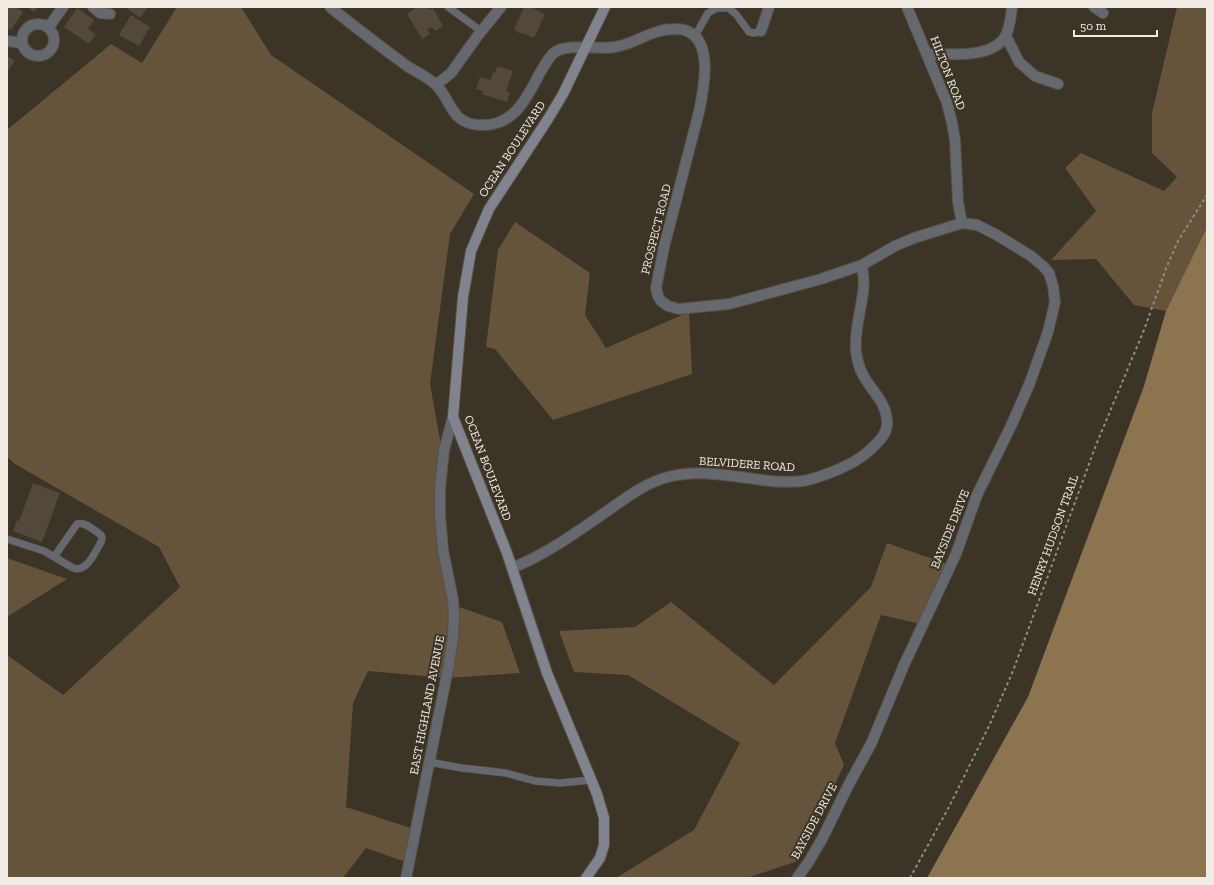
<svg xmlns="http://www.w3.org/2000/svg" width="1214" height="885" font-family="'Zilla Slab',serif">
	<rect width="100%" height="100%" fill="#3c3427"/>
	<path fill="#65533b" d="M177,7h64l30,48 203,139 -24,40 -20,150 14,78 -6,49 18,95 46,16 18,51 -74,5 -78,-7 -15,32 -7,104 74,24 -6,34 -48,-17 -23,30h-336v-223l56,40 117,-108 -21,-40 -144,-83 -8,-7v-327l104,-86 31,19z
		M1177,7h30v220l-41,84 -32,-6 -38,-46 -45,1 45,-49 -31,-43 16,-15 83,38 13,-14 -25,-24v-40z
		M515,222l75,51 -5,42 21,33 83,-36 3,62 -139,46 -58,-71 -9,-2 12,-97z
		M887,543l63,22 -25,60 -44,-10 -46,128 9,22 -46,96 -51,17h-131l78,-48 46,-87 -112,-68 -54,-3 -15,-41 76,-4 36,-25 103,83 97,-98z
		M7,558l60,21 -60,38z"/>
	<path fill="#8c7451" d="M1207,227v651h-280l101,-181 116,-311 22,-75z"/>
	<path fill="#52483b" d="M7,7h9l7,5 -12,18 -4,-2z
		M27,7h11l-4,5z
		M125,7h23l-8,11z
		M417,7h11l1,3 4,-2 10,18 -8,5 -3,-4 -5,3 3,4 -8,5 -15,-25z
		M524,7h7l14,7 -11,24 -12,-5 -1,1 -7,-4z
		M77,8l17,12 -6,9 8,5 -7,10 -25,-17z
		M131,15l19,12 -11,19 -20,-11z
		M7,56l8,5 -8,11z
		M497,66l16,5 -7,20 4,1 -3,10 -25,-8 1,-3 -7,-2 4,-12 11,3 2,-8 2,1z
		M33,483l27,10 -18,49 -29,-11 4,-11 2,1z"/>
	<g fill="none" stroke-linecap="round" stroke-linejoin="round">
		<defs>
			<path id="lane" d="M448,7l33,24
				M695,36l13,-23 9,-5h11l8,6 13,18 5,1 7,-2
				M7,539l37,12 29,17c14,5 22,-16 28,-26l1,-4 -1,-3c-6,-4 -16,-14 -24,-11l-23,33
				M429,762l33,6 44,5 29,8 25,2 31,-3"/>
			<path id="street" d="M93,7l7,6 10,1
				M330,7c25,20 51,40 77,59 9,6 22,11 30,20 15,16 14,37 42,39 36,2 48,-28 62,-54 4,-6 8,-15 14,-19 13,-9 45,-2 60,-5 18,-3 29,-12 45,-16 6,-2 12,-2 18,-2 38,3 26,59 21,83l-35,135 -8,41 2,8 3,5 7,5 11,3 50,-5 92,-25 41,-14 33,-19 19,-8 48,-15 15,2 18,9 36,22 12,10 6,7 4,13 2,16 -7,30 -19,53 -18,41 -34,69 -21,59 -52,111 -33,79 -22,40 -27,55 -14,24 -11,15
				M907,7l40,96 5,20 3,17 3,62 4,21
				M1094,7l9,6
				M22 40a16 16 0 1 1 32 0a16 16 0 1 1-32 0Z
				M48,28l15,-21
				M761,31l8,-24
				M1006,36l13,26 16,14 23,8
				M7,41l15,2
				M928,54c22,0 66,5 78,-19 4,-8 5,-19 6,-28
				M436,85l15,-12 28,-39 22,-27
				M512,568c33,-13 62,-34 91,-54 20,-14 41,-31 65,-37 46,-12 90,9 135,4 12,-2 24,-7 34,-11 13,-6 24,-11 34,-21 7,-7 17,-15 16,-27 0,-19 -16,-32 -24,-47 -4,-7 -6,-16 -7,-24 -2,-19 5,-40 7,-59 2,-9 0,-18 -1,-27
				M406,878l43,-214 4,-27 1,-23 -1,-14 -10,-50 -3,-35v-27l4,-38 9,-33"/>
			<path id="secondary" d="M586,878l14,-20 4,-13v-27l-7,-24 -50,-121 -40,-120 -54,-136 10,-120 8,-46 18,-42 59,-90 15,-25 42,-87"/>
		</defs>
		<use href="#lane" stroke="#595145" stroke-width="8"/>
		<use href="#street" stroke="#595145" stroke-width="12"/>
		<use href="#secondary" stroke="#595145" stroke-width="12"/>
		<path stroke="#938c81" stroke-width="2" stroke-dasharray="3 3" stroke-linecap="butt" d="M910,878l40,-73 39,-79 24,-55 83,-226 48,-115 23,-64 11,-25 29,-46"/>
		<use href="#lane" stroke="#66686f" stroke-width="7"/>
		<use href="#street" stroke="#66686f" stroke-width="10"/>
		<use href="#secondary" stroke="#81848f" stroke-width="10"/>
	</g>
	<g text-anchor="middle" stroke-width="4" stroke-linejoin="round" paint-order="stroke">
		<g font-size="12" fill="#f2ece4" stroke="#3c3427">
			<text transform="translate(948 73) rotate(69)" y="4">HILTON ROAD</text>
			<text transform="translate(512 149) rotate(-57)" y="4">OCEAN BOULEVARD</text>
			<text transform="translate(656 229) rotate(-76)" y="4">PROSPECT ROAD</text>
			<text transform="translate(747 464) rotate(4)" y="4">BELVIDERE ROAD</text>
			<text transform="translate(488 468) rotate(69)" y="4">OCEAN BOULEVARD</text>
			<text transform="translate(950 529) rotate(-68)" y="4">BAYSIDE DRIVE</text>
			<text transform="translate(1053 535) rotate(-70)" y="4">HENRY HUDSON TRAIL</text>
			<text transform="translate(427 705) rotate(-79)" y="4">EAST HIGHLAND AVENUE</text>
			<text transform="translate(814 821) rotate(-62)" y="4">BAYSIDE DRIVE</text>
		</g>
	</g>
	<rect width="1214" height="885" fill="none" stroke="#f2ece4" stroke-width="16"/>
	<path d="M1074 30v6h83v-6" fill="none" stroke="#f2ece4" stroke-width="2"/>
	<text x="1080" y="30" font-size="12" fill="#f2ece4" stroke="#3c3427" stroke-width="3" paint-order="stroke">50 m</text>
</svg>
